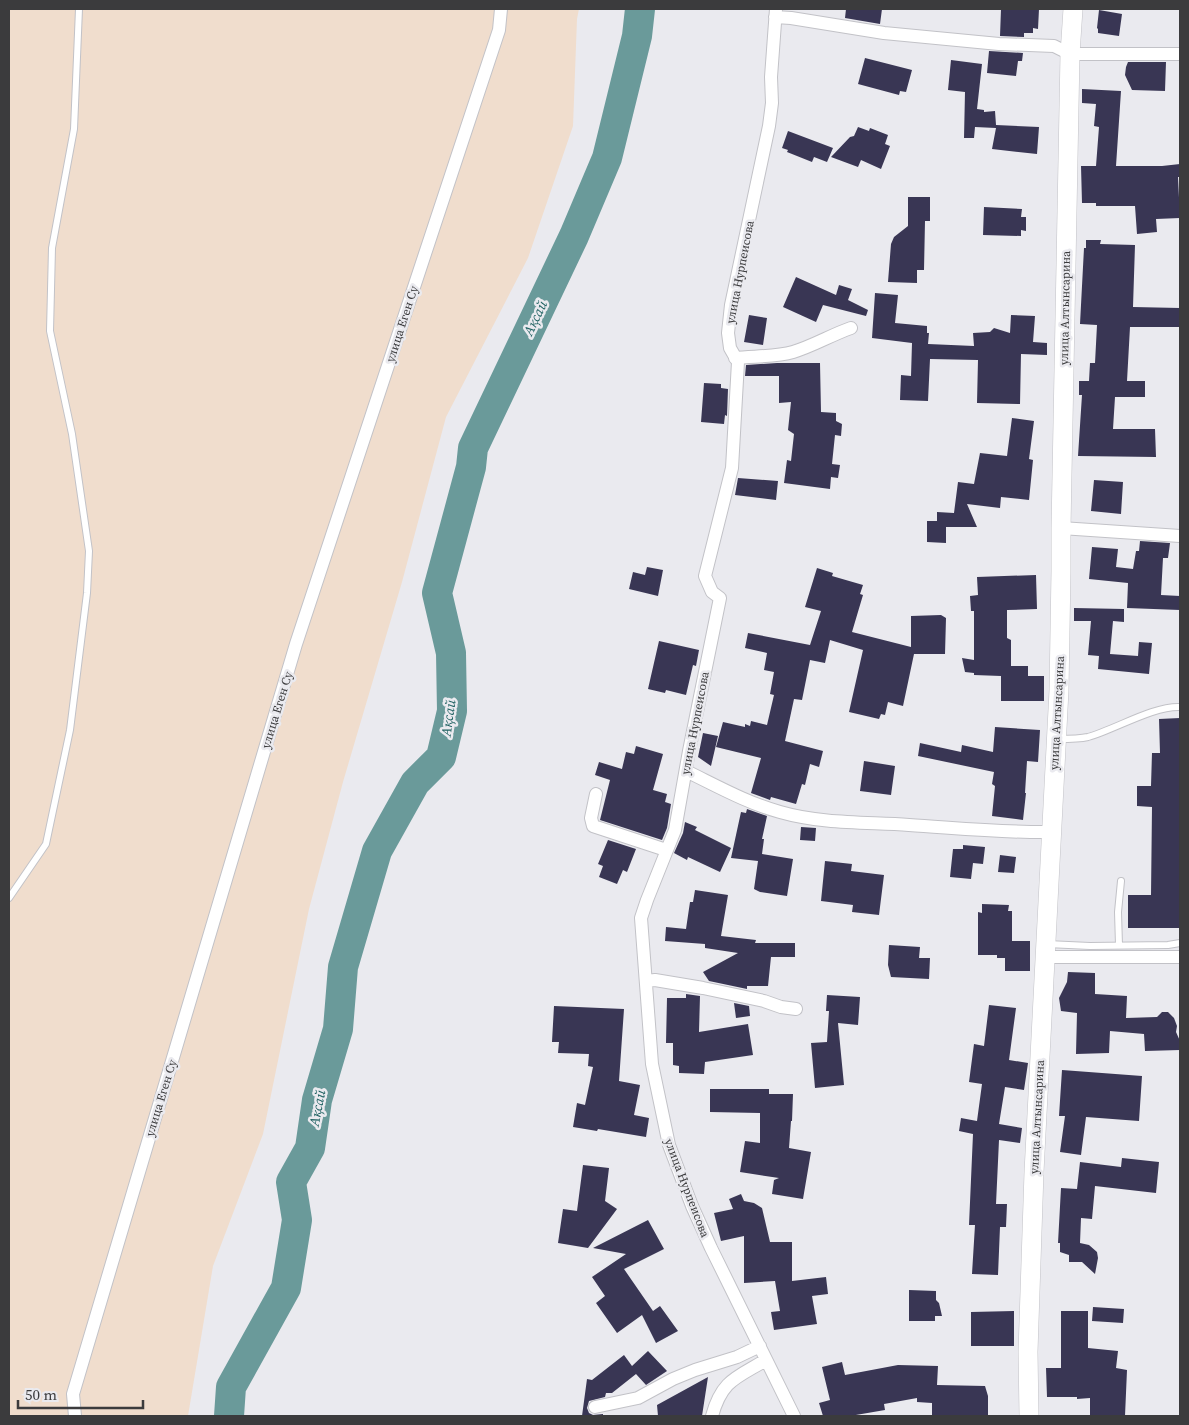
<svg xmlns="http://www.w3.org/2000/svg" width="1189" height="1425" font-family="'Source Serif 4',serif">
	<rect width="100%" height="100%" fill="#eaeaef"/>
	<path fill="#f0ddcd" d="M9,9h570l-2,10 -4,107 -45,132 -82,159 -44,165 -59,200 -34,127 -46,225 -50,132 -25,150h-179z"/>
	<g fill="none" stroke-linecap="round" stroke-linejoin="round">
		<path stroke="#6a9a9a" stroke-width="30" d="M229,1416l2,-29 55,-99 11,-68 -6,-38 19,-34 7,-48 21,-71 5,-62 34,-116 38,-68 26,-26 11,-46 -1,-58 -14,-60 34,-126 2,-19 101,-212 33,-78 30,-122 3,-27"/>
	</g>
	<path fill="#393654" d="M846,9h36l-2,15 -35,-6z
		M1001,9h38l-1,20 -5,-1v5h-9v4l-24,-1z
		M1099,10l23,4 -3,22 -21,-3v-4l-1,-1z
		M989,51l34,2 -1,8h-4l-2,15 -29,-3z
		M865,58l47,12 -6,22 -6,-1 -1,4 -41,-11z
		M951,60l31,4 -5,45 7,1v2l11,-1 1,14 43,2 -2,27 -45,-5 4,-21 -21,-1 -1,11h-10l1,-46 -17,-2z
		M1128,62h38l-1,29 -33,-1 -7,-15 1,-8z
		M1082,89l39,2 -5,75h46l18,-2v13h-2l2,41 -24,1 1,13 -20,2 -2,-28h-39v-3h-14l-1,-37h15l3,-39 -5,-1 2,-22 -14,-1z
		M858,127l11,4 1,-3 18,7 -3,9 5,2 -9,23 -20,-9 -3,7 -27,-10 19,-20 4,-1z
		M788,131l45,17 -6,14 -13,-5 -2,5 -25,-10 1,-2 -6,-2z
		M908,197h22v24h-5l-1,49h-7v13l-29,-1 3,-38 3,-7 14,-11z
		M984,207l38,2 -1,8h5v14l-5,-1v6l-38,-1z
		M1086,240h15l-1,4 35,1 -2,62 47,1v19h-50l-3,54h18v16h-30l-2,32h42l1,28 -78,-1 4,-61h-3v-14h10l1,-18h5l2,-38 -17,-1 4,-76h2z
		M796,277l40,18 3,-10 13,4 -4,11 20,10 -2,6 -43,-11 -7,17 -33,-15z
		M875,293l23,2 -3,28 32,3v7h2l-1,11 46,2 -1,-13 17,-1 4,-4 16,5 1,-18 24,1 -2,26 14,1v12l-26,-1 -1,50 -43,-1 1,-43 -48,-1 -2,42 -28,-1 1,-25 10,1 1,-33 -40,-5z
		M749,315l18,3 -4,27 -19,-3z
		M777,363h43l1,49 15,1v8l6,3 -1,12 -6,-1 -3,29 8,1 -2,13 -7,-1 -1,12 -46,-6 3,-23 4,1 3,-27 -6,-4 3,-28 -12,1v-27h-34l1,-11z
		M704,383l17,1v4l7,1 -1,27 -2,-1 -1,9 -23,-2z
		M1012,418l22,3 -5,38 4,1 -4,40 -28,-3 -1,11 -33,-4 10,23h-31v16l-19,-1v-21h10v-9l17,1 4,-31 16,2 6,-31 27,3z
		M738,478l40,3 -2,19 -41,-5z
		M1094,480l29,2 -2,32 -30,-3z
		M1140,541l30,2 -2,15h-5l-2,37 19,1v14l-53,-2 1,-25 -39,-4 3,-32 26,2 -2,18 17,2 3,-18h3z
		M647,567l16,3 -5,26 -29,-7 4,-17 12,3z
		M817,568l16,5 -1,3 31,9 -3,9 3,1 -11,37 59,15v-31l30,-1 5,3 -1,36h-31l-11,52 -15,-4 -3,13 -4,-1 -2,5 -30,-7 14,-62 -33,-10 -5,23 -15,-3 -8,40 -8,-1 -9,42 38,10 -4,16 -9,-3 -5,21 -3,-1 -6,20 -25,-7 -1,3 -19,-7 10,-35 -45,-11 7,-25 22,5v-3l5,2 1,-5 16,4 7,-30 -4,-1 4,-22 -10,-2 3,-17 -22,-5 3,-15 62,12 11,-34 -16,-4z
		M1036,575l1,34 -30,1v28l4,2v26h17v10h16v25h-43v-25l-27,-1v-2l-9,-1 -3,-14 12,2v-49h-3l-1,-15 8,-1 -1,-18z
		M1074,608l50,1v13l-11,-1 -3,33 28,2 1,-14 13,1 -3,31 -51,-5 1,-13 -11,-1 3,-34h-17z
		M659,641l40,9 -3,16 -3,-1 -7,30 -20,-5 -1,3 -17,-4z
		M1180,718v210h-52v-33h23l1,-88 -15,-1v-20h14l1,-33h8l-1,-34z
		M995,727l45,3 -2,32 -11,-1 -2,32h1l-3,27 -31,-4 3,-30 -3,-2 2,-12 -76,-16 2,-13 41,9 1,-7 31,7z
		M703,733l15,3 -7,30 -13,-9z
		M636,746l27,8 -10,36 14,4 -2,8 6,2 -4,24 -5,12 -62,-20 10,-40 -15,-5 4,-13 23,7 4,-17 8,2z
		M864,761l31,5 -4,29 -31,-4z
		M747,809l20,7 -5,23h2l-2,15 31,5 -6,37 -27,-4 -6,-3 4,-28 -27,-3 10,-46 5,1z
		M685,822l12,5 -2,3 36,18 -11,24 -32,-15 -1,3 -13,-7 9,-20z
		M801,827l15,1 -1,13 -15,-1z
		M608,840l28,9 -9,23 -4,-2 -6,14 -18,-7 4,-11 -5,-2z
		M963,845l22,2 -2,17 -10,-1 -2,16 -21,-2 3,-28h10z
		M1000,855l16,2 -2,16 -16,-1z
		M825,861l27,3 -1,7 33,4 -5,40 -27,-3 1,-7 -32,-4z
		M695,890l33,5 -7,41 35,4 -1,3h40v14h-24l-3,29h-21v3l-38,-8 -6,-9 35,-19 -33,-5v-4l-40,-3 1,-14 20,2 4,-27h3z
		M982,904l27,1 -1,6h4v30h18v30h-25v-13h-8v-3h-19v-43l4,1z
		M889,945l31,2 -1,11h11l-1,21 -38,-2 -3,-12z
		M1068,972l27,1v21l32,2 -1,22 31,-1 5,-5h6l6,6 3,8 -1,6 4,9v9l-35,1 -1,-17 -34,-3 -1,22 -33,1 1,-41 -16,-2 -2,-13 8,-16z
		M686,994l14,2 -1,36 49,-8 5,31 -48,7 -1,12 -25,-1v-7l-6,-1v-22h-7l1,-45h19z
		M827,995l33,2 -2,28 -20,-2 6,62 -29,3 -4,-45 16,-1 2,-31h-3z
		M734,1003l15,3 1,10 -14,2z
		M989,1005l27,3 -7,52 19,3 -4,27 -19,-3 -6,37 23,4 -2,15 -21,-3 -3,64h11l-1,23h-6l-2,48 -26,-1 3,-49h-6l4,-91 -14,-3 2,-13 16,3 5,-37 -13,-2 5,-38 10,2z
		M554,1006l70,3 -5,72 21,4 -6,30 15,3 -3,19 -48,-8 -1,2 -24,-4 4,-24 8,2 8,-38 -5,-1 1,-12 -31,-1 1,-11h-7z
		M1062,1070l80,6 -3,45 -53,-4 -5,38 -21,-3 5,-36h-6z
		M710,1089h59v5h24l-1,27h-1l-2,27 22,4 -8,47 -31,-5 2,-14 5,-2 -39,-6 5,-31 15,2v-30l-50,-1z
		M1122,1158l37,4 -3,31 -61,-7 -3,33 -11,-1 -1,25 9,2 8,7 1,6 -3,16 -13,-12h-13v-7l-9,-3v-9h-2l3,-55 16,1 3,-27 41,5z
		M583,1165l26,3 -4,33 12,8 -29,39 -30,-5 5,-34 14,2z
		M741,1194l3,7 10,2 8,5 8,34h22v39l34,-4 2,17 -16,2 5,28 -43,6 -3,-18 9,-1 -5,-30 -31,2v-47l-23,5 -7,-28 19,-4 -4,-10z
		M648,1220l16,29 -40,20 29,42 7,-5 18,25 -22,12 -14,-28 -25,18 -21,-30 9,-7 -13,-19 34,-23 -33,-6z
		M909,1290l27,1v9l3,3 3,13h-7v5h-26z
		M1093,1307l31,2 -1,14 -31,-2z
		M1014,1311v35h-43v-34z
		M1061,1311h27v37l30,3 -2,17 11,2 -2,46h-35v-18l-13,1v-2h-30l-1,-29h15z
		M648,1351l19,20 -21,14 -10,-11 -24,19h-6l-1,4 -16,4 -2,7 2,5 4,2 10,-1v2h-21l5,-37 5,1 32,-25 8,11z
		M842,1362l3,13 53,-10 40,1 -1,19 48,1 3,10v20h-56v-13l-15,-1v-4l-33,6 1,6 -35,6h-27l-4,-13 11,-3 -8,-33z
		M708,1377l-6,39h-44l-1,-11z"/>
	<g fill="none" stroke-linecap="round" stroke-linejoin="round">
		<defs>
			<path id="lane" d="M1058,739c9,0 21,0 30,-2 28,-8 65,-31 92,-30
				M9,898l37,-54 24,-114 17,-137 2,-42 -17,-117 -22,-103 2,-83 22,-119 5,-120
				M1047,944l43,2 78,-1 12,-2
				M1119,945l-1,-33 3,-31"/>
			<path id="street" d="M776,9l-5,68 1,26 -3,23 -38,179 -3,28 2,15 8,14 -6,106 -27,108 7,16 8,6 -31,153 -14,79 -28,70 -6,18 11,146 17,81 23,61 19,42 83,168
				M775,17l16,1 93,15 115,11 55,2 16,8h110
				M735,358c19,-2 41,-1 58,-6 20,-6 38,-17 58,-24
				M1061,528l119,8
				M686,771c31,15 61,32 94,41 42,12 86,10 129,13 48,3 96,8 144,7
				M596,794l-5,24 2,8 73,24
				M1046,957h134
				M646,981l9,-1 48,8 61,13 17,6 15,2
				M595,1407l43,-9 35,-19 22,-9 42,-13 23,-11
				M75,1416l-2,-22 223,-750 203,-614 2,-21
				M712,1416c10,-36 24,-38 54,-56"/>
			<path id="secondary" d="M1029,1416l-1,-64 6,-180 25,-482 2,-119v-43l9,-474 3,-45"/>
		</defs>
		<use href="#lane" stroke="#c2c2c7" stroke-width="8"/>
		<use href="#street" stroke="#c2c2c7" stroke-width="14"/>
		<use href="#secondary" stroke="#c2c2c7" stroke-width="20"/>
		<use href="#lane" stroke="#fff" stroke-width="6"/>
		<use href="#street" stroke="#fff" stroke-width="12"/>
		<use href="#secondary" stroke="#fff" stroke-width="19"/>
	</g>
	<g text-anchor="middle" stroke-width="5" stroke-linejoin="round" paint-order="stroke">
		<g font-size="12" fill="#3b3b3d" stroke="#eaeaef">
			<text transform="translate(740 272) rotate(-79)" y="4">улица Нурпеисова</text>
			<text transform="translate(1065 308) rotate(-89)" y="4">улица Алтынсарина</text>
			<text transform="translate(402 324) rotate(-72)" y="4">улица Еген Су</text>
			<text transform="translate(277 710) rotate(-73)" y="4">улица Еген Су</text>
			<text transform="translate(1057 713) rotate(-87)" y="4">улица Алтынсарина</text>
			<text transform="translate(695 723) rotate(-79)" y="4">улица Нурпеисова</text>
			<text transform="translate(161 1098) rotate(-73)" y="4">улица Еген Су</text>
			<text transform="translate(1037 1117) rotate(-87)" y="4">улица Алтынсарина</text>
			<text transform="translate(687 1188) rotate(69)" y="4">улица Нурпеисова</text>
		</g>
		<g font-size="14" font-style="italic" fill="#206262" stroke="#eaeaef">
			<text transform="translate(535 318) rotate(-64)" y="5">Ақсай</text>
			<text transform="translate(448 718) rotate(-82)" y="5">Ақсай</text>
			<text transform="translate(317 1108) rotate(-79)" y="5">Ақсай</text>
		</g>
	</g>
	<rect width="1189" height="1425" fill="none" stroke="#3b3b3d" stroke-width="20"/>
	<path d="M18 1400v8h125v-8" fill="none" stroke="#3b3b3d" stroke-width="2.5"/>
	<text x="25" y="1400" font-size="15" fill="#3b3b3d" stroke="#eaeaef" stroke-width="4" paint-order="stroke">50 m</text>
</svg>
